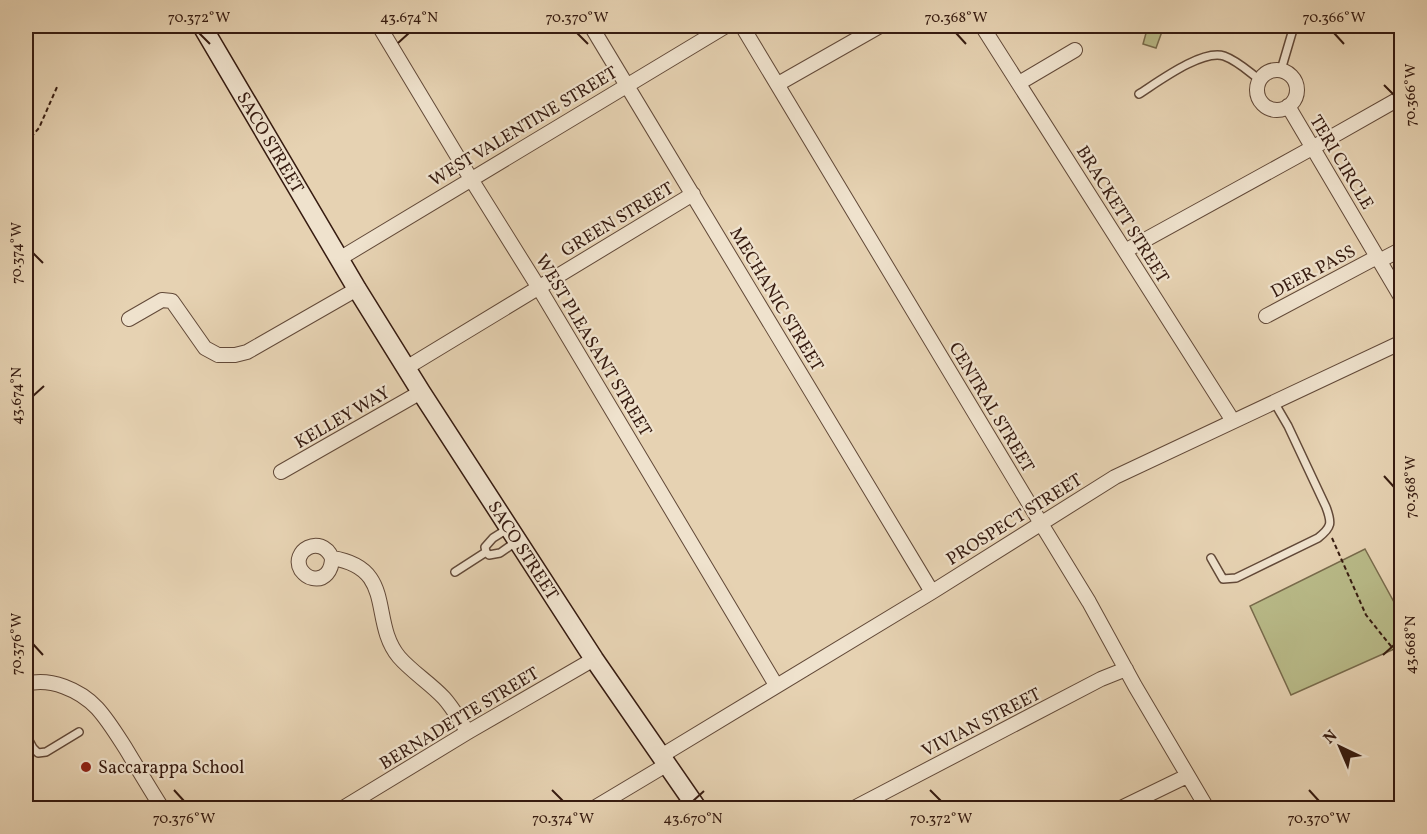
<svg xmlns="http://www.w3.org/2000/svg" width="1427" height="834" font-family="Vollkorn,serif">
	<rect width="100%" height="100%" fill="#e6d2b2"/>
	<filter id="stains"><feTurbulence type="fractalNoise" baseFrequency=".00333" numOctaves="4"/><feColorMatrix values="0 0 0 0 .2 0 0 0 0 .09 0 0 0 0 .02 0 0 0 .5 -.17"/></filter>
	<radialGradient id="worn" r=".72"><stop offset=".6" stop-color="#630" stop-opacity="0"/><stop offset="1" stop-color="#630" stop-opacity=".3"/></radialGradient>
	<path fill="#b9bb89" stroke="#786b4c" stroke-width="1.5" d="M1148,26h16l-8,22 -13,-4z
		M1365,549l36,66v31l-110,49 -41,-89z"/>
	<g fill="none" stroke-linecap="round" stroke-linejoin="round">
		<defs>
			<path id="lane" d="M1281,70l13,-44
				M1139,94c19,-12 63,-45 85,-38 14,5 25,16 36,24
				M1395,345l7,13
				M509,528l-16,10 -8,9 1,5 3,3 11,-2 17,-12
				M1211,558l12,21 13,-1 82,-40c14,-11 14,-15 8,-31l-38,-81 -14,-24
				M455,572l31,-20
				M26,735l7,13 5,5 8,-1 33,-20"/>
			<path id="street" d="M379,26l92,153 68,109 237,397
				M591,26l341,566
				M742,26l303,504 44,72 46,84 72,122
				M982,26l251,395
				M1257 90a20 20 0 1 1 40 0a20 20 0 1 1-40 0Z
				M1019,83l56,-33
				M778,84l102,-58
				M1288,106l114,193
				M1125,251l187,-103 90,-51
				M339,259l387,-233
				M1379,261l23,-12
				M1266,316l111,-59
				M129,319l33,-19 10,1 33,47 13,7h17l12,-3 110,-63
				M406,368l287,-174
				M281,472l140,-80
				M332,558c0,12 -7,23 -20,20 -5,-1 -8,-4 -11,-8 -11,-19 20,-37 31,-12 65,10 37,63 67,99 13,15 31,26 45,41 9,10 16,23 24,34
				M26,684c24,-7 54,6 71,24 11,12 20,27 29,41 12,20 24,40 36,59
				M661,756l271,-164 183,-115 287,-135
				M343,808l125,-76 126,-73
				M594,808l72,-43
				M854,808l247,-129 25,-10
				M1121,808l66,-32"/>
			<g id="secondary">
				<path id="s1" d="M202,26l155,263 64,103 173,267 103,149"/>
			</g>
		</defs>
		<use href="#lane" stroke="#624938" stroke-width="10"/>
		<use href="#street" stroke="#624938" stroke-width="16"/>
		<use href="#secondary" stroke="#361b10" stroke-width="21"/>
		<path stroke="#361b10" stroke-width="2" stroke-dasharray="4.5 3" stroke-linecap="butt" d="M26,143l13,-15 18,-41
			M1332,538l34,77 36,45"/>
		<use href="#lane" stroke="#efe2cd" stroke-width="7"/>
		<use href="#street" stroke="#efe2cd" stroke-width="14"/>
		<use href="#secondary" stroke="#efe2cd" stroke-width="18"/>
	</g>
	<path fill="none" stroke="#361b10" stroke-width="2" d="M199,33l11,11M577,33l11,11M956,33l10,11M1334,33l10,11M398,43l11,-10M1384,85l10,10M33,253l10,10M33,396l11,-10M1384,476l10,11M33,644l10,11M1383,655l11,-10M174,790l10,11M552,790l11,11M930,790l11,11M1309,790l10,11M693,801l11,-10"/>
	<circle fill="#8f2418" stroke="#efe2cd" stroke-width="2" cx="86" cy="767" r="6"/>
	<g text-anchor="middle" stroke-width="4.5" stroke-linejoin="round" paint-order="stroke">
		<g font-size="18" fill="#361b10" stroke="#efe2cd">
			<text transform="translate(523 126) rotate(-31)" y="6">WEST VALENTINE STREET</text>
			<text dy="6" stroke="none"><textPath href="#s1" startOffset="135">SACO STREET</textPath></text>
			<text transform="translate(1342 162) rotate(59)" y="6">TERI CIRCLE</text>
			<text transform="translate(1123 214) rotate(58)" y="6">BRACKETT STREET</text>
			<text transform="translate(617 219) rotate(-31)" y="6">GREEN STREET</text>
			<text transform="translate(1313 271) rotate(-28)" y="6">DEER PASS</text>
			<text transform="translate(777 299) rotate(59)" y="6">MECHANIC STREET</text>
			<text transform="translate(594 345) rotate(59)" y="6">WEST PLEASANT STREET</text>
			<text transform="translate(992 407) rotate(59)" y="6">CENTRAL STREET</text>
			<text transform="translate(342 417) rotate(-30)" y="6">KELLEY WAY</text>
			<text transform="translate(1014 519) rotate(-32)" y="6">PROSPECT STREET</text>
			<text dy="6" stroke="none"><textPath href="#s1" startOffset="615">SACO STREET</textPath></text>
			<text transform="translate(459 718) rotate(-31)" y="6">BERNADETTE STREET</text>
			<text transform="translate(981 722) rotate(-27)" y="6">VIVIAN STREET</text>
		</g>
		<g font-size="18" fill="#361b10" stroke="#efe2cd" text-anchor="start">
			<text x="98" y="773">Saccarappa School</text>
		</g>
	</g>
	<rect width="1427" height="834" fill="none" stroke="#e6d2b2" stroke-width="66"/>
	<g transform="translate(1340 747) rotate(316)" stroke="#efe2cd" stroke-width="4.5" paint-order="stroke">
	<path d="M0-4.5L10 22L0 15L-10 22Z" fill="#361b10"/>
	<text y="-9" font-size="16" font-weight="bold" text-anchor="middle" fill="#361b10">N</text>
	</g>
	<rect x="33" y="33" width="1361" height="768" fill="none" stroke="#361b10" stroke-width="2"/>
	<g font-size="15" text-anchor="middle" fill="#361b10">
		<text x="199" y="22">70.372°W</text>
		<text x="409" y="22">43.674°N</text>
		<text x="577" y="22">70.370°W</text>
		<text x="956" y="22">70.368°W</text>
		<text x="1334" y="22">70.366°W</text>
		<text transform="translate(1410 95) rotate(-90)" y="5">70.366°W</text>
		<text transform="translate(16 253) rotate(-90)" y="5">70.374°W</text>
		<text transform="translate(16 396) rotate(-90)" y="5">43.674°N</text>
		<text transform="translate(1410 487) rotate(-90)" y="5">70.368°W</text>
		<text transform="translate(16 644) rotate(-90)" y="5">70.376°W</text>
		<text transform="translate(1410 645) rotate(-90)" y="5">43.668°N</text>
		<text x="184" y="823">70.376°W</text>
		<text x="563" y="823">70.374°W</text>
		<text x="693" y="823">43.670°N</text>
		<text x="941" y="823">70.372°W</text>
		<text x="1319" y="823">70.370°W</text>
	</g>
	<rect width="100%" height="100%" filter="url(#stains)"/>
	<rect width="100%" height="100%" fill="url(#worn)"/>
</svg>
